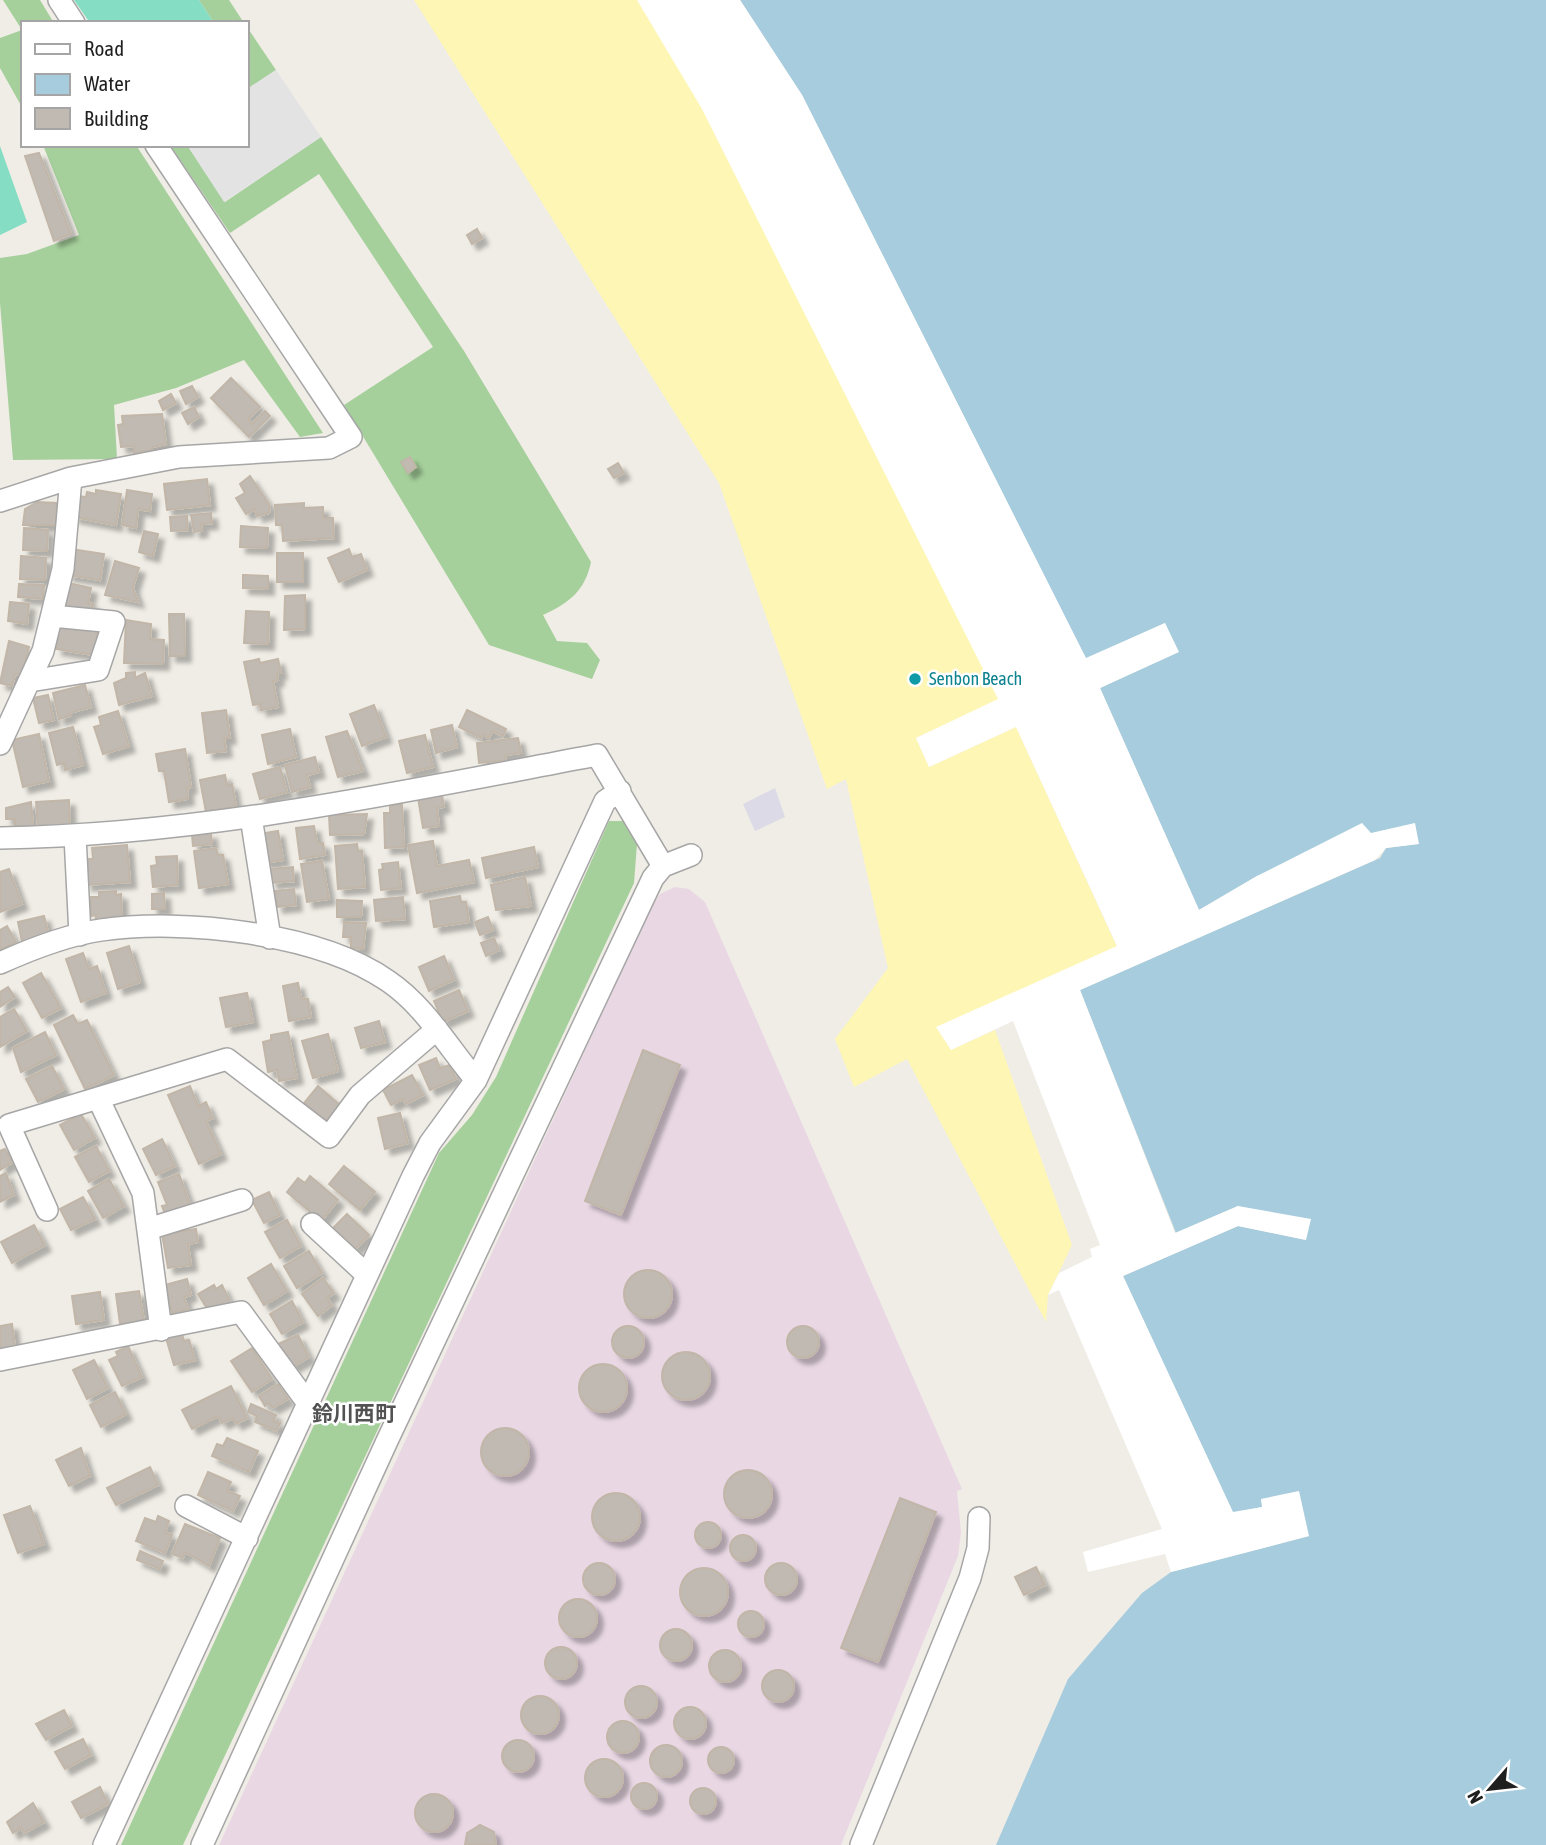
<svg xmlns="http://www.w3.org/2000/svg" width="1546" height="1845" font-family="'Asap Condensed','Noto Sans JP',sans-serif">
	<defs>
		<filter id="shadow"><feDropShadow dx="6" dy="6" stdDeviation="2" flood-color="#0004"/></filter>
	</defs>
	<rect width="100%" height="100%" fill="#f0ede6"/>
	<path fill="#e9d8e4" d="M675,887l14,2 16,13 257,587 -5,2 4,41 -3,24 -117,289h-622l432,-938 9,-13z"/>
	<path fill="#a5cf9b" d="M3,0h37l14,23h-31v86l-23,-41v-30l22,-8z
		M199,0h30l15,23h-30z
		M247,27l29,43 -29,19z
		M321,137l143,214 127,211c-6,29 -22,41 -48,53l14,26 30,2 13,17 -8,19 -103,-34 -145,-240 89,-58 -114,-173 -89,59 -60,-88h17l38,57z
		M43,145h93l187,288 -23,4 -56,-77 -68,28 -62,17 3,54 -104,1 -13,-157v-45l27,-4 52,-19z
		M609,821h15l13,23 -3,39 -451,962h-62l318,-692 33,-38 24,-38z"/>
	<path fill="#fef6b5" d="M414,0h326l346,659 -170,79 13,29 87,-40 102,222 -167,101 44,-20 77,215 -24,50 -2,27 -139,-263 -53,28 -19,-48 53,-71 -42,-189 -19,10 -108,-306z"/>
	<path fill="#85dec3" d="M74,0h125l15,23h-124z
		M0,146l27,76 -27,13z"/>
	<path fill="#e3e3e3" d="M276,70l45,67 -97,65 -37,-57h60v-56z"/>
	<path fill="#dbdae6" d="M775,788l10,29 -30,14 -12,-27z"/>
	<path fill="#a7ccdd" d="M740,0h806v1845h-550l72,-166 74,-86 29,-21 138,-36 -48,-36 2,7 -30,6 -110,-237 115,-50 68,14 -68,-34 -62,27 -96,-243 300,-132 6,-10 32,-4 -4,-20 -157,52 -58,34 -99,-222 78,-36 -13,-29 -79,36 -284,-564z"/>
	<path fill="#fff" d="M637,0h103l62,95 284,563 79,-35 14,29 -79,36 99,222 58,-34 105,-53 9,10 44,-10 4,21 -33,4 -11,12 -295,130 95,243 63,-27 73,13 -5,21 -68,-14 -115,50 110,236 29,-5 -1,-8 38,-8 10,45 -138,36 -6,-18 -77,18 -5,-20 79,-23 -103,-239 -11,5 11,-22 33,-16 -2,-8 10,-4 -87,-224 -62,29 -15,-23 181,-81 -101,-219 -87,40 -13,-29 82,-39 -296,-590z"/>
	<path fill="#c1bab2" stroke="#c1b6a8" stroke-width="2" filter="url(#shadow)" d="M39,153l32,81 -17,7 -29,-85z
		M477,229l5,9 -10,6 -5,-9z
		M231,378l29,29 -12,12 4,5 13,-13 5,5 -21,21 -38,-39z
		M192,386l6,11 -12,7 -6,-13z
		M171,394l5,9 -13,7 -4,-9z
		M194,407l5,10 -11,7 -6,-11z
		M162,414l4,30 -14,3v3l-18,3v-7l-13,1 -3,-22 5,-1 -1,-8z
		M410,457l6,10 -8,6 -7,-11z
		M618,463l6,10 -10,5 -6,-9z
		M250,476l20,30 -1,7 -12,3 -2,-7 -9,5 -10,-16 9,-5 -5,-9z
		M207,479l3,26 -43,5 -3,-26z
		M96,490l25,4 -5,31 -43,-8 4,-21 9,1 1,-5 9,2z
		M127,490l25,4 -2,17 -12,-2 -2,19 -14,-3z
		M37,502l20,1 -1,22h-33l2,-16z
		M304,503v5l19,-1v11h10l1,20 -51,3 -1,-16h-6l-1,-20z
		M211,513l1,10 -11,1 1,7 -8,1 -3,-17z
		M187,516l1,14 -17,1 -1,-14z
		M241,526l27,2 -1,20 -27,-1z
		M24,528l24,2 -1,21 -24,-1z
		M144,531l14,3 -5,22 -14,-4z
		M71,549l33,5 -4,26 -33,-5z
		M349,549l3,8 9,-3 6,16 -28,12 -11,-24z
		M277,553h26v29h-26z
		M21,556l25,2 -1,22 -25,-1z
		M115,561l24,7 -6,19 5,15 -33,-7z
		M243,575l25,1v13l-25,-1z
		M69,583l22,5 -3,15 5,1 -1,9 -27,-5z
		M19,584l25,1 -1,14 -25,-2z
		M305,595v34l-21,1 1,-34z
		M10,602l19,2 -2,20 -19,-3z
		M246,611l23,1 -1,32 -24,-1z
		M169,614h15l1,42h-15z
		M126,620l25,4 -1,15 14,1 -1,24 -39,-1z
		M60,624l38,6 -4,25 -38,-6z
		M9,641l20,6 -8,28 -6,-1 -3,12 -12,-3z
		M259,659l1,4 18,-4 3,14h-4l1,7 -5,1 5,26 -17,3 -1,-6 -7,1 -9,-43z
		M135,672v6l10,-5 7,23 -33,9 -5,-22 12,-5v-5z
		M85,685l6,22 -22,6 1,3 -11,3 -6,-26z
		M48,695l6,25 -15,3 -6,-25z
		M374,705l12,32 -24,9 -12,-32z
		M226,710l4,28h-6l2,13 -19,2 -5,-40z
		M467,710l39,19 -3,7 -11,-5 -3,7 -6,-3 -2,3 -22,-11z
		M118,711l11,35 -26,8 -9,-27 7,-2 -2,-8z
		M452,725l5,22 -21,6 -5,-23z
		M73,727l10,38 -18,5 -1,-7 -7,2 -8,-32z
		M290,729l6,28 -28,7 -6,-29z
		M347,731l16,40 -25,6 -12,-40z
		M39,734l10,47 -26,6 -11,-47z
		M425,735l8,32 -26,6 -8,-32z
		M518,738l3,15 -16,2 1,5 -27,3 -2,-20z
		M185,749l6,38 -4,1 1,11 -19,3 -5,-31h-5l-3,-17z
		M315,757l4,15 -12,3 3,12 -18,5 -7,-27z
		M280,767l7,25 -27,7 -7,-25z
		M225,775l2,10 5,-1 4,22 -30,6 -6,-32z
		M442,795l2,12 -7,1 2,18 -16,2 -5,-30z
		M69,800l1,25 -32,2 -2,-25z
		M31,802l2,25 -18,1v-9h-9v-11z
		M402,804l2,43 -19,1 -1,-35h6v-8z
		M367,814l-3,20 -34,1 -1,-20z
		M314,826l3,17h6l2,12 -25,4 -4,-31z
		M278,831l5,29 -19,3 -5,-29z
		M211,833l1,11 -19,2 -1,-11z
		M433,841l4,25 32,-6 5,22 -57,11 -9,-48z
		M357,844l1,7h4l3,36 -27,2 -3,-43z
		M127,845l3,37 -44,3 -2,-26h9l-1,-11z
		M534,847l4,20 -52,11 -4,-20z
		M216,848l2,7h5l5,29 -29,4 -5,-37z
		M177,856l1,29 -25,2 -2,-21 6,-1 -1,-8z
		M322,861l7,38 -22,3 -6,-38z
		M398,862l3,26 -20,2 -2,-20 4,-1 -1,-5z
		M293,867l1,14 -23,2 -1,-14z
		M9,869l13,35 -22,8v-40z
		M525,877l6,29 -35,4 -5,-25z
		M294,889l2,16 -19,2 -2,-16z
		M116,891v4l5,-1 1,24 -26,1v-4l-5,1 -1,-19h9v-5z
		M164,893l1,16h-13v-15z
		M460,896l1,6h5l3,20 -35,5 -4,-26z
		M403,897l2,22 -29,2 -2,-21z
		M337,900l25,1 -1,16h-24z
		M44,916l5,20 -27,6 -4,-20z
		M488,917l5,13 -13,5 -5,-13z
		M344,922l22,1 -3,26 -12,-1v-11h-8z
		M7,926l9,16 -16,8v-20z
		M494,938l5,12 -13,6 -5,-13z
		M129,946l11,36 -22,7 -11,-36z
		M83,953l6,16 8,-3 9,27 -25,9 -15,-43z
		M444,956l10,24 -25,11 -10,-24z
		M41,973l20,35 -19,10 -19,-35z
		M298,983l3,15 7,1 3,18 -22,4 -6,-35z
		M8,987l7,10 -15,10v-15z
		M459,990l9,21 -25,11 -9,-21z
		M247,993l6,29 -27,5 -6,-29z
		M14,1009l13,22 -27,16v-30z
		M73,1015l5,9 9,-4 27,55 -29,14 -31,-64z
		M379,1021l6,21 -24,6 -6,-20z
		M45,1032l11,23 -35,17 -8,-24z
		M288,1032l9,46 -18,3 -2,-11 -9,2 -5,-30 8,-2v-5z
		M328,1034l10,37 -25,7 -11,-37z
		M643,1050l37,15 -59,150 -36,-14z
		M436,1058l4,10 10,-3 6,14 -26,11 -11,-25z
		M52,1066l12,23 -26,13 -12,-23z
		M412,1075l11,20 -17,9 -3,-5 -12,6 -8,-15z
		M190,1086l8,20 8,-4 7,16 -7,3 15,33 -22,10 -31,-69z
		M318,1086l22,19 -14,16 -22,-18z
		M400,1113l8,30 -23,6 -7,-31z
		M81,1114l14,24 -21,12 -14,-25z
		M162,1139l13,27 -19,9 -13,-26z
		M96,1146l13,25 -20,11 -14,-25z
		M5,1149l8,13 -13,8v-19z
		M344,1166l31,26 -15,18 -31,-26z
		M6,1173l8,22 -14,7v-26z
		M179,1174l12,33 -25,10 -4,-11 5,-1 -9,-23z
		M310,1176l28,24 -17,21 -34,-29 11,-14 7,5z
		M109,1179l15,27 -21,12 -15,-27z
		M269,1192l11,23 -16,8 -12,-23z
		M83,1197l12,22 -24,11 -11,-21z
		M347,1214l22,21 -14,14 -22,-21z
		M287,1220l14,26 -21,12 -15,-26z
		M34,1225l11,20 -33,18 -11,-21z
		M196,1229l2,13 -10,2 3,21 -23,3 -6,-34z
		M309,1251l13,22 -25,15 -13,-22z
		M271,1264l16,27 -23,14 -16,-27z
		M624 1294a24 24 0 1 1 48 0a24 24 0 1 1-48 0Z
		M323,1278l11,15 -7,5 5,7 -14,11 -16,-22z
		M187,1279l4,16 -7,2 4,12 -16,4 -7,-28z
		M214,1285l2,4 6,-4 9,19 -19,12 -14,-22z
		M139,1291l5,30 -24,3 -4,-30z
		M100,1292l4,28 -28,4 -4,-28z
		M292,1301l11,21 -21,12 -12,-20z
		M12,1324l3,23 -15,2v-23z
		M787 1342a16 16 0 1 1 32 0a16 16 0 1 1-32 0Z
		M612 1342a16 16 0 1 1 32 0a16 16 0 1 1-32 0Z
		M182,1334l2,7 5,-1 6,20 -21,5 -8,-27z
		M298,1335l11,22 -17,10 -14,-23z
		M128,1346l14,31 -20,9 -13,-26 9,-4 -2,-4z
		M252,1348l20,31 -20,13 -21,-31z
		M662 1376a24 24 0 1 1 48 0a24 24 0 1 1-48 0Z
		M94,1360l14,28 -21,11 -14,-29z
		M579 1388a24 24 0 1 1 48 0a24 24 0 1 1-48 0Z
		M278,1384l10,15 -16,9 -3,-5 -4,3 -6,-10z
		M231,1386l16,32 -11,6 -3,-6 -11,5 -4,-7 -26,13 -10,-19z
		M115,1392l11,22 -25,13 -11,-22z
		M251,1404l25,11 -3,6 7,2 -3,8 -22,-9 2,-6 -9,-4z
		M481 1452a24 24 0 1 1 48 0a24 24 0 1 1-48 0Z
		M227,1438l31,13 -9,21 -37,-16 5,-12 6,2z
		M81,1448l9,28 -21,10 -13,-26z
		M150,1467l8,18 -42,20 -9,-17z
		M724 1494a24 24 0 1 1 48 0a24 24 0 1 1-48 0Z
		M208,1472l23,10 -4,9 13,5 -7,15 -35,-16z
		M592 1517a24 24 0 1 1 48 0a24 24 0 1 1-48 0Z
		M900,1498l36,14 -58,150 -37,-14z
		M30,1506l14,38 -26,9 -14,-38z
		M158,1516l11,5 -4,11 7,3 -7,18 -29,-12 9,-23 11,4z
		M695 1535a13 13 0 1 1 26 0a13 13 0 1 1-26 0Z
		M185,1524l35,14 -11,28 -24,-14 -2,6 -11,-4z
		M730 1548a13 13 0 1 1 26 0a13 13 0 1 1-26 0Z
		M140,1551l23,10 -3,8 -23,-9z
		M765 1579a16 16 0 1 1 32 0a16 16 0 1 1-32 0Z
		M583 1579a16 16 0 1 1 32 0a16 16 0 1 1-32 0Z
		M1036,1567l9,18 -21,10 -9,-18z
		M680 1592a24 24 0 1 1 48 0a24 24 0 1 1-48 0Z
		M559 1618a19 19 0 1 1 38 0a19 19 0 1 1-38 0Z
		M738 1624a13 13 0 1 1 26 0a13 13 0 1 1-26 0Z
		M660 1645a16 16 0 1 1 32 0a16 16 0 1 1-32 0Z
		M545 1663a16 16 0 1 1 32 0a16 16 0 1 1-32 0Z
		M709 1666a16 16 0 1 1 32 0a16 16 0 1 1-32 0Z
		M762 1686a16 16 0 1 1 32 0a16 16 0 1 1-32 0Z
		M625 1702a16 16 0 1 1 32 0a16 16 0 1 1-32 0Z
		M521 1715a19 19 0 1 1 38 0a19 19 0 1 1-38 0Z
		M674 1723a16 16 0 1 1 32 0a16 16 0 1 1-32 0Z
		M64,1710l8,16 -26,14 -10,-16z
		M607 1737a16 16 0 1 1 32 0a16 16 0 1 1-32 0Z
		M83,1739l8,16 -26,14 -10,-17z
		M502 1756a16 16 0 1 1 32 0a16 16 0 1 1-32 0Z
		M650 1761a16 16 0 1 1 32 0a16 16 0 1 1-32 0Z
		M708 1760a13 13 0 1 1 26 0a13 13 0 1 1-26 0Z
		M585 1778a19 19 0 1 1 38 0a19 19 0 1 1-38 0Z
		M631 1796a13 13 0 1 1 26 0a13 13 0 1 1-26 0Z
		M100,1787l8,17 -27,14 -9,-16z
		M690 1801a13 13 0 1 1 26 0a13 13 0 1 1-26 0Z
		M415 1813a19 19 0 1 1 38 0a19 19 0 1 1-38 0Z
		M33,1803l11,19 -20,11 -3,-5 -8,5 -6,-11z
		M480,1825l14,7 2,13h-31l2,-12z"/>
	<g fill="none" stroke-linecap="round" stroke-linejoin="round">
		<defs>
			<path id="minor" d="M59,0l15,23
				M0,501l71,-23 108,-21 150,-9 22,-11 -195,-292
				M30,681l68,-11 16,-48 -62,-6
				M0,744l43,-93 20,-82 8,-91
				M251,817l19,121
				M75,836l5,99
				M0,838c201,-3 401,-46 597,-83l66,111
				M0,963c31,-14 67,-28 101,-33 82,-12 218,3 287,51 37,25 60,66 88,99
				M98,1098l45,95 18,137
				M47,1210l-38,-85 218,-66 102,78 31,-42 77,-66
				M312,1224l54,50
				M148,1229l94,-29
				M0,1360l241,-48 66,90
				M186,1506l61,32
				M104,1845l309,-669 17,-33 46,-63 129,-279 15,-10
				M202,1845l185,-404 266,-563 10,-12 28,-11
				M861,1845l109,-267 8,-30 1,-30"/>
		</defs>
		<use href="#minor" stroke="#a6a6a6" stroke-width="24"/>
		<use href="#minor" stroke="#fff" stroke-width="21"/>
	</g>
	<circle fill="#0f9aa8" stroke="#fff" stroke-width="2.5" cx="915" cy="679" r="7"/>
	<g text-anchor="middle" stroke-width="5" stroke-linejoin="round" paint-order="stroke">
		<g font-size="18" fill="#0d838f" stroke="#fff" text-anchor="start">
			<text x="929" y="685">Senbon Beach</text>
		</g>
		<g font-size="21" font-weight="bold" fill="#525252" stroke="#fff">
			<text x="354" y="1421">鈴川西町</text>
		</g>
	</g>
	<rect x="21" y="21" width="228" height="126" fill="#ffffff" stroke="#a5a5a5" stroke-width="2"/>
	<rect x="35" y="44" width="35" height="10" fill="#ffffff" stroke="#a5a5a5" stroke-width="2"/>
	<text x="84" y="56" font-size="21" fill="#1f1f1f">Road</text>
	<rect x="35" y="74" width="35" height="21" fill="#a7ccdd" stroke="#a5a5a5" stroke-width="2"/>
	<text x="84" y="91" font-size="21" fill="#1f1f1f">Water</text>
	<rect x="35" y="108" width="35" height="21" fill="#c1bab2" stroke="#a5a5a5" stroke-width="2"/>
	<text x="84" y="126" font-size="21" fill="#1f1f1f">Building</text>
	<g transform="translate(1490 1789) rotate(242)" stroke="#ffffff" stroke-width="5" paint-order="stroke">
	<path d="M0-5L12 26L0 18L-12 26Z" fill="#1f1f1f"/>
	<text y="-10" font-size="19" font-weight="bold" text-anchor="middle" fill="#1f1f1f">N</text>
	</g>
</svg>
